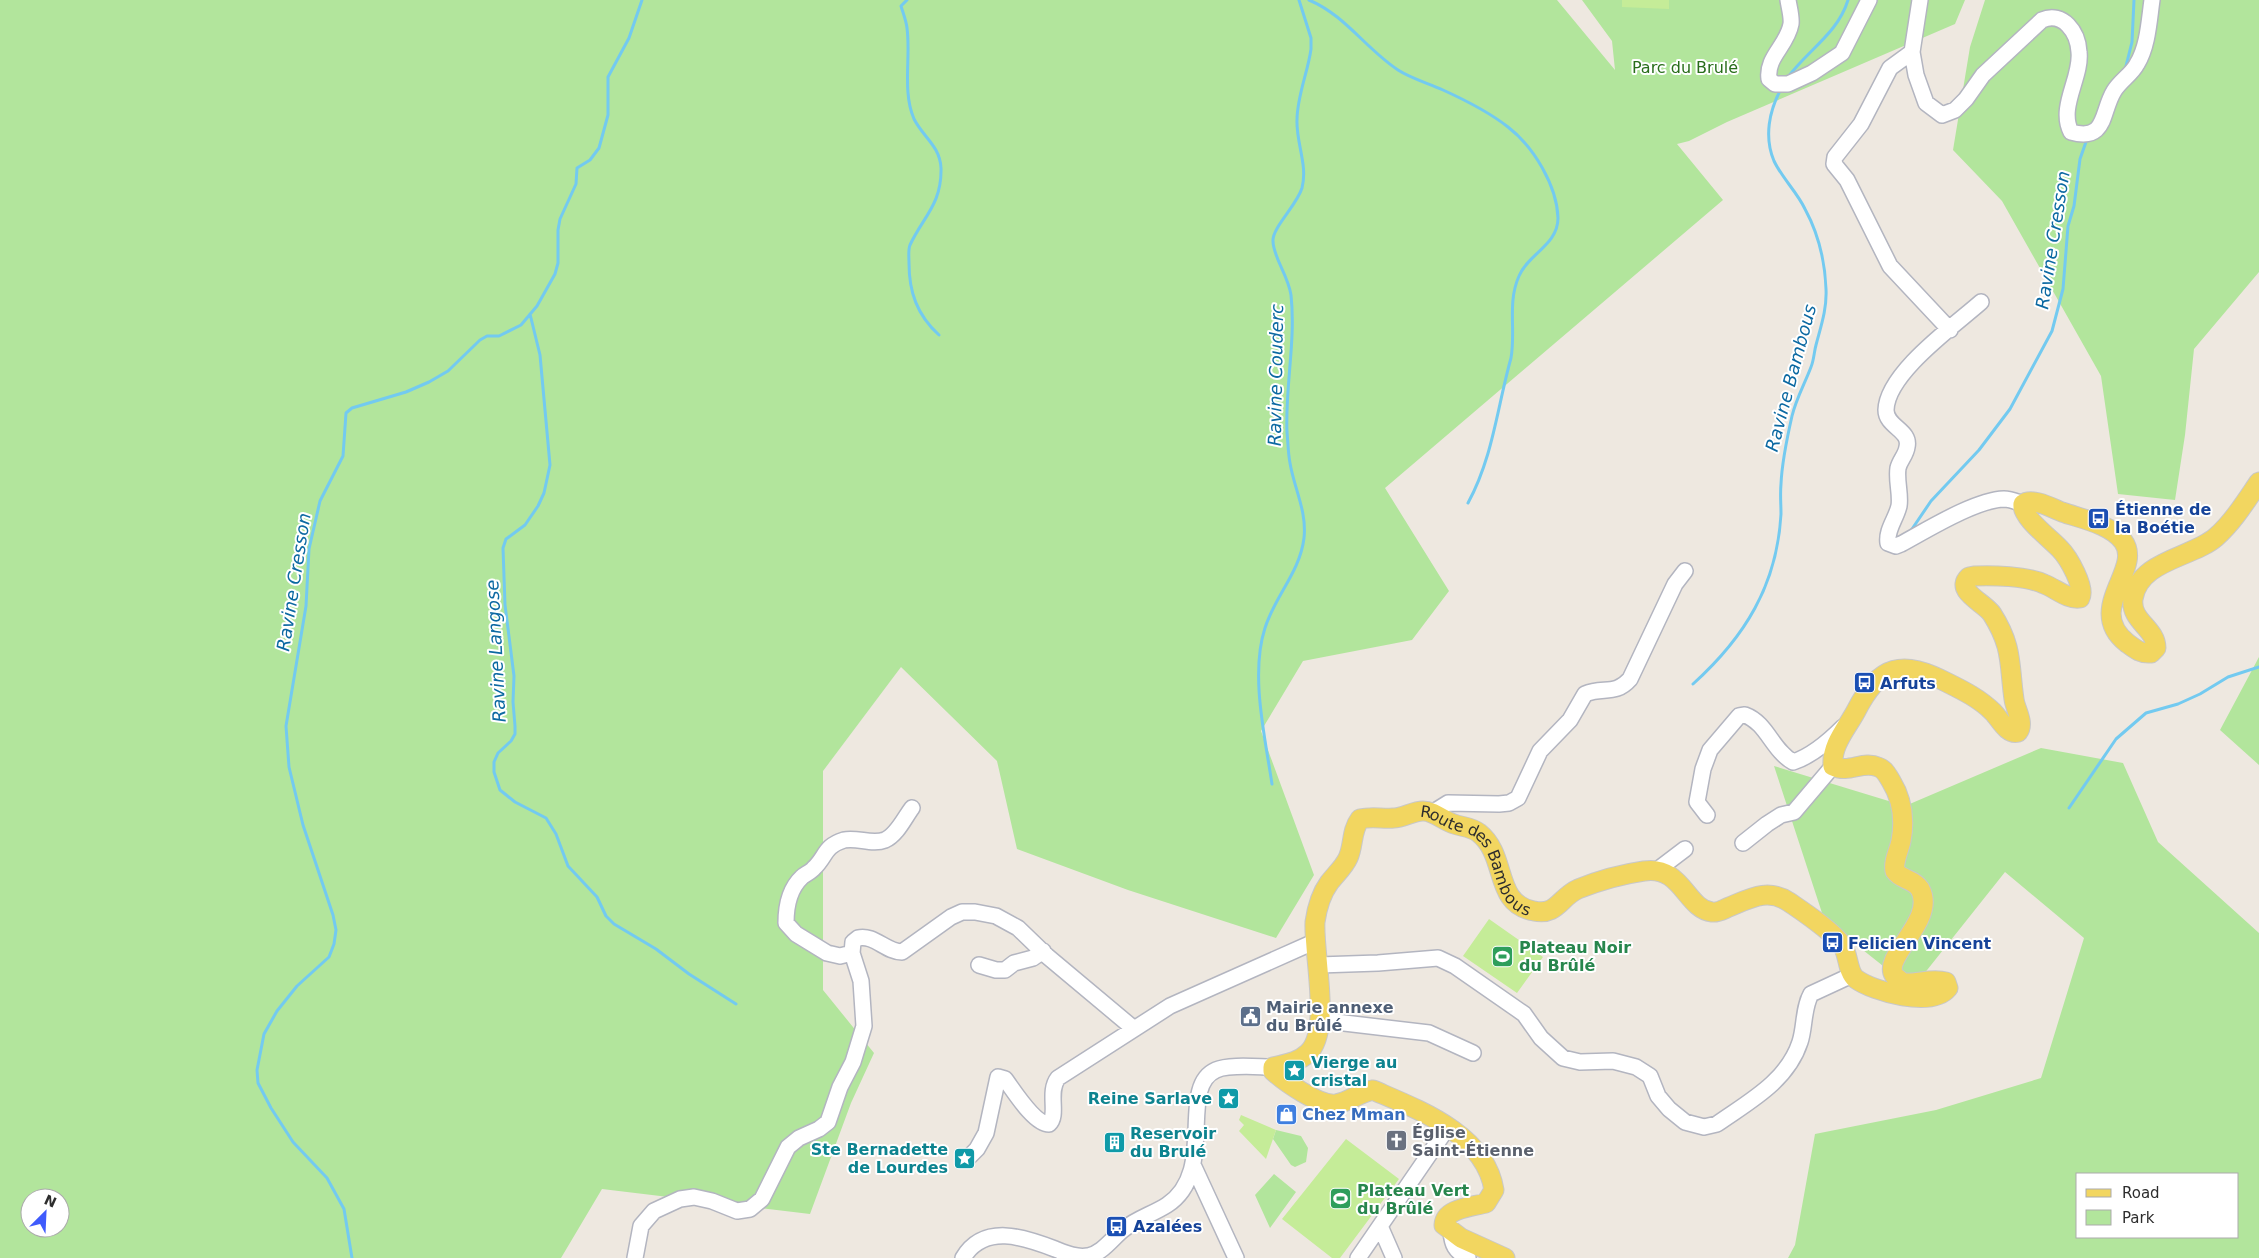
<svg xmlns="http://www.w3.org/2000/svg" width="2259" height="1258" font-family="'DejaVu Sans',sans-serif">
	<rect width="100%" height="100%" fill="#eee8e0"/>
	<path fill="#b2e59c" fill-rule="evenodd" d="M0,0h1557l58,70 -3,-29 -30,-41h383l-10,24 -228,98 -38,19 -12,3 46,56 -338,288 64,103 -37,49 -109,21 -42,70 53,144 -38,63 -148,-48 -111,-41 -20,-88 -96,-94 -78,104v219l51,63 -23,50 -41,111 -208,-25 -41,69h-561zM30,1198h30v30h-30z
		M1985,0h274v272l-65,77 -9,86 -10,65 -57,-6 -17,-118 -99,-175 -49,-51 17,-103z
		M2259,657v108l-39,-35z
		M2041,748l82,15 35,79 101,91v325h-471l7,-13 20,-111 121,-24 105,-32 43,-140 -79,-66 -93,117 -88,-70 -50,-153 131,40zM2078,1174h160v63h-160z
		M1276,1130l25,6 7,12 -2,14 -11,5 -4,-2 -18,-26z
		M1274,1174l22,18 -26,36 -15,-33z"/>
	<path fill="#c5ec98" d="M1622,0h47v9l-47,-2z
		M1489,919l54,38 -26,36 -54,-37z
		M1241,1115l35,15 -10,29 -27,-28 5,-6 -5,-5z
		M1346,1139l53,40 -59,79h-8l-50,-39z"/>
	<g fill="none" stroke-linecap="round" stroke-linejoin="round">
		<path stroke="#73caf0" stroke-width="3" d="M907,0l-6,6c2,7 5,14 6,22 4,29 -5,63 7,91 9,18 26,27 27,49 1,36 -18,49 -31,77 -2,5 -1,12 -1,18 0,29 8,52 30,72
			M1309,0c36,15 57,49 89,70 14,9 30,13 45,20 22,10 46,22 65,37 26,20 49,59 50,91 0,27 -30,36 -39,58 -12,27 -3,54 -8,82 -14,50 -18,99 -43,145
			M2125,70l7,-28 2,-42
			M1788,77c20,-27 50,-44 60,-77
			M530,314l10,41 10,110 -6,28 -6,13 -13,19 -19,14 -3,9 2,57 9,71 -1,26 2,24v8l-4,7 -13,12 -4,9v10l6,18 15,12 31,16 10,16 12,32 29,31 9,19 8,8 42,25 33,25 47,30
			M1910,532l21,-31 48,-51 31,-41 42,-78 11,-42 5,-63 6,-20 6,-47 7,-20
			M1693,684c52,-47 84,-99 88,-170 0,-10 -1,-20 0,-30 1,-23 6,-46 11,-68 4,-17 13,-33 19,-49 3,-7 3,-15 5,-22 5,-19 11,-36 10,-56 -1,-27 -8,-56 -21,-80 -8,-17 -23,-31 -31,-48 -10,-24 -5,-50 7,-72
			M1272,784c-7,-47 -22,-110 -7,-156 10,-32 35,-56 39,-90 3,-27 -10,-50 -14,-75 -2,-10 -2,-21 -3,-31 -2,-45 9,-91 4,-137 -3,-20 -18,-38 -18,-54 -1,-13 24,-36 29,-53 6,-23 -6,-45 -5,-68 0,-24 11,-48 14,-71v-11l-12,-38
			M2069,808l47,-69 30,-26 32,-9 22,-10 28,-17 31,-10
			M352,1258l-8,-49 -17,-31 -34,-36 -22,-34 -13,-25 -1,-13 7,-36 13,-23 20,-25 32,-29 5,-13 2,-14 -3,-15 -30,-90 -14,-58 -3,-41 20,-120 3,-57 11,-48 23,-45 3,-43 6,-5 54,-16 23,-10 19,-11 32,-31 7,-4h12l22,-11 16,-19 18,-32 3,-11v-33l2,-11 16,-35 1,-16 13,-8 9,-12 9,-33v-38l21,-39 13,-38"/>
		<defs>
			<path id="minor" d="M1788,0c1,7 4,17 3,24 -4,22 -25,33 -22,55l6,5h13l24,-11 30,-20 27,-53
				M1920,0l-8,52 4,23 10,28 16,12 13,-5 11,-11 17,-24 59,-55c21,-9 36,12 37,32 3,25 -21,55 -8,80 36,10 30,-20 43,-41 6,-10 18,-17 23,-27 11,-18 12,-43 15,-64
				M1912,52l-22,16 -29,56 -26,33 -1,7 13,16 43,86 60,64
				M1981,302c-27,24 -94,71 -95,108 0,17 25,20 21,37 -1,8 -7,13 -9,21 -2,13 3,26 1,38 -3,13 -13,24 -11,37l8,3 5,-2c26,-14 74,-44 103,-45 7,0 13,3 19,5
				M1432,813l16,-10 51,1 10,-1 9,-5 22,-47 30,-31 15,-26c18,-8 30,2 45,-15l45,-95 10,-13
				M1707,815l-10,-13 6,-33 7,-19 29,-34 6,-1c22,8 27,35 48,47 19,-6 36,-21 50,-35
				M1743,843l24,-19 14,-9 13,-3 39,-46
				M1656,871l29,-22
				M852,953l-12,3 -13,-3 -31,-19 -10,-11c0,-17 3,-34 16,-46 3,-3 9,-5 12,-9 12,-11 10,-22 30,-28 13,-3 28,5 41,0 12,-5 20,-23 27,-32
				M979,965l17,5h9l9,-7 19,-5 10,-7
				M1319,965l59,-2 60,-5 17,8 69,48 17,24 22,20 17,4 33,-1 23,6 14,9 8,20 11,13 16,13 19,5 13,-3c31,-22 70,-42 83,-82 5,-15 3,-34 11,-48l41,-19
				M1319,1020l110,13 44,20
				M967,1159l10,-10 9,-16 12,-56 7,2c9,12 29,45 44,45 10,-9 -2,-32 9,-46l112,-72 146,-65
				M1194,1167l42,91
				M1380,1226l14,32
				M1451,1231c1,14 4,20 17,27
				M635,1258l6,-32 13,-15 26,-12 14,-2 18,4 25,10 13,-2 12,-10 26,-52 11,-9 20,-9 9,-7 12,-35 13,-25 11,-36 -3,-45 -9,-28 1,-11 5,-4c16,-4 28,14 44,14l49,-35 11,-5h13l21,4 22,12 29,28 86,72
				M963,1258c21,-35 61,-21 92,-9 10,4 21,9 33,7 15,-3 24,-18 36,-27 12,-10 29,-15 43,-24 51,-33 10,-118 49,-135 13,-6 42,-3 57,-3
				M1358,1258l90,-131"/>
			<g id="major">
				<path id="s1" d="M1505,1258l-44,-20 -17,-13c1,-17 28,-18 42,-22l8,-13c-9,-56 -75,-80 -121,-100 -13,2 -24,12 -37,14 -17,2 -51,-22 -63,-33v-4c12,-3 26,-5 35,-14 24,-22 5,-100 7,-131 2,-14 6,-28 14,-39 6,-8 15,-16 19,-25 6,-13 3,-27 12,-39 12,-3 22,0 34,-1 9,0 19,-7 29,-7 11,0 21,10 31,13 8,3 18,3 25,9 29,23 14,71 55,78 23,5 26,-14 44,-22 20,-8 45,-15 66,-18 38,-6 42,38 68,41 6,1 12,-3 17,-5 22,-9 39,-19 60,-5 16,11 42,28 53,43 7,9 5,27 14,34 18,13 76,29 92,9l-2,-6c-14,-4 -28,2 -43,1 -2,-2 -7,-5 -9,-8 -12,-19 43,-55 26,-86 -6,-10 -19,-9 -25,-18 -2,-10 4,-20 6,-30 4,-21 1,-42 -10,-60 -4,-6 -6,-12 -13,-14 -15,-7 -29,7 -45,-1 -2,-21 14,-38 23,-55 24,-47 46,-52 92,-28 16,8 32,16 45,29 7,7 14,23 25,20 7,-9 -3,-23 -4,-33 -5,-35 -1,-52 -22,-85 -7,-11 -38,-23 -23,-37l5,-1c18,-1 53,0 70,8 11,4 24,16 36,14 6,-10 -12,-41 -20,-49 -9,-10 -39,-32 -37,-45 9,-7 29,4 39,8 20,7 48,12 61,29 21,28 -39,68 4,102 8,6 14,11 24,10l5,-5c0,-20 -26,-27 -23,-49 6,-39 59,-41 83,-62 17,-15 30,-36 43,-55"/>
			</g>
		</defs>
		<use href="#minor" stroke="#b3b5c0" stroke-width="18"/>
		<use href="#major" stroke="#c8c8c8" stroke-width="21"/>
		<use href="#minor" stroke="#fff" stroke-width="15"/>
		<use href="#major" stroke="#f2d660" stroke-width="19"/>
	</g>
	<defs>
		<symbol id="bus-square" viewBox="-11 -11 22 22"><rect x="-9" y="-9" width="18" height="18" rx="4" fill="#1a4fb4" stroke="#fff"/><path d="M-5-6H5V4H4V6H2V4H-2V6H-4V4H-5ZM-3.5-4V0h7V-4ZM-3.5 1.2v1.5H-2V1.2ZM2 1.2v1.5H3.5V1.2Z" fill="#fff"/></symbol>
		<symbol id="stadium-square" viewBox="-11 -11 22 22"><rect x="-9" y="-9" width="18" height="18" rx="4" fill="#2e9e5b" stroke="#fff"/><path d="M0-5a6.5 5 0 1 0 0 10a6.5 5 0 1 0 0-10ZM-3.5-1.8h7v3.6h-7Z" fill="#fff"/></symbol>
		<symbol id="civic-square" viewBox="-11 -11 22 22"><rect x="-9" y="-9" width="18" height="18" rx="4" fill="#5c6f8a" stroke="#fff"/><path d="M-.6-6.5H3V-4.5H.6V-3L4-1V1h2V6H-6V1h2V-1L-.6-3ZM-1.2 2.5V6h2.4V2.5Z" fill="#fff"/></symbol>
		<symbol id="sight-square" viewBox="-11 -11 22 22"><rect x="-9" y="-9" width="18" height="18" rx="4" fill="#0f9aa8" stroke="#fff"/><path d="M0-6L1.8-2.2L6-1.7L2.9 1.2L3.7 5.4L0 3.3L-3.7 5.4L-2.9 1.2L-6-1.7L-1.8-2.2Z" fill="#fff"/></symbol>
		<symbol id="shop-square" viewBox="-11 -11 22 22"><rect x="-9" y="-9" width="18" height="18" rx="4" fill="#3f7fe0" stroke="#fff"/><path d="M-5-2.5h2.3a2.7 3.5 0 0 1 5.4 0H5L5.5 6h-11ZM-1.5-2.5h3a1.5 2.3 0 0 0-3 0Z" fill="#fff"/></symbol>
		<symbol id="church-square" viewBox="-11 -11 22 22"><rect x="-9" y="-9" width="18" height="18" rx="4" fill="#6b7280" stroke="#fff"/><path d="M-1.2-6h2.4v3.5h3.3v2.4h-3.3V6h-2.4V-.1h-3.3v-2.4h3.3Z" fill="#fff"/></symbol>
		<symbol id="building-square" viewBox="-11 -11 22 22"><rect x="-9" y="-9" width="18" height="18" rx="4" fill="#0f9aa8" stroke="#fff"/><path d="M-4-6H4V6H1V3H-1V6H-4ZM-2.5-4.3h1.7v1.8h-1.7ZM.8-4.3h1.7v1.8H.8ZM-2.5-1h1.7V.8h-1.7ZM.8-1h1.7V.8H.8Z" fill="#fff"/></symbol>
	</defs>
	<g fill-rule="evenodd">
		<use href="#bus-square" x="2086" y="506" width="25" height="25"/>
		<use href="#bus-square" x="1852" y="670" width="25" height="25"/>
		<use href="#bus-square" x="1820" y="930" width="25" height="25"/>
		<use href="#stadium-square" x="1490" y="944" width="25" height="25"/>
		<use href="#civic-square" x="1238" y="1004" width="25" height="25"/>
		<use href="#sight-square" x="1282" y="1058" width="25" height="25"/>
		<use href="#sight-square" x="1216" y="1086" width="25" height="25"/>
		<use href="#shop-square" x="1274" y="1102" width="25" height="25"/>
		<use href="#church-square" x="1384" y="1128" width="25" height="25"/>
		<use href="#building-square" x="1102" y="1130" width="25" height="25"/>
		<use href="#sight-square" x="952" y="1146" width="25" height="25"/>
		<use href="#stadium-square" x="1328" y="1186" width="25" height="25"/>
		<use href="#bus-square" x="1104" y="1214" width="25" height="25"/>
	</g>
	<g text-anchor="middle" stroke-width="4" stroke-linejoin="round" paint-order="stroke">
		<g font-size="16" fill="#286d1a" stroke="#fff">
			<text x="1685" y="73">Parc du Brulé</text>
		</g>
		<g font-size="16" font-weight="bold" fill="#164399" stroke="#fff" text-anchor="start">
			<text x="2115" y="515">Étienne de<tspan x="2115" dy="18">la Boétie</tspan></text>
			<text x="1880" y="689">Arfuts</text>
			<text x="1848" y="949">Felicien Vincent</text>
			<text x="1133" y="1232">Azalées</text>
		</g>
		<g font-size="16" fill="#2d2d2d" stroke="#fff">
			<text dy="6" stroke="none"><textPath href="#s1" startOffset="844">Route des Bambous</textPath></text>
		</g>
		<g font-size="16" font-weight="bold" fill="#27864d" stroke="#fff" text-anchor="start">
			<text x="1519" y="953">Plateau Noir<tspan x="1519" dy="18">du Brûlé</tspan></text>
			<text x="1357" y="1196">Plateau Vert<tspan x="1357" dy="18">du Brûlé</tspan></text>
		</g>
		<g font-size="16" font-weight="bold" fill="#4e5e75" stroke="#fff" text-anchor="start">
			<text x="1266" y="1013">Mairie annexe<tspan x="1266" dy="18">du Brûlé</tspan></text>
		</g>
		<g font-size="16" font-weight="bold" fill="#0d838f" stroke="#fff" text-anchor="start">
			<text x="1311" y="1068">Vierge au<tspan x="1311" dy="18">cristal</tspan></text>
			<text x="1212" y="1104" text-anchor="end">Reine Sarlave</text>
			<text x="1130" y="1139">Reservoir<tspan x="1130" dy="18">du Brulé</tspan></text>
			<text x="948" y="1155" text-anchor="end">Ste Bernadette<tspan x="948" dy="18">de Lourdes</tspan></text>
		</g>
		<g font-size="16" font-weight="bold" fill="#366cbe" stroke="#fff" text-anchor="start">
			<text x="1302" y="1120">Chez Mman</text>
		</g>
		<g font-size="16" font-weight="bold" fill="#5b616d" stroke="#fff" text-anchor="start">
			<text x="1412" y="1138">Église<tspan x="1412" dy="18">Saint-Étienne</tspan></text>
		</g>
		<g font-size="18" font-style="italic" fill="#0c69a2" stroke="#fff">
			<text transform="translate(2053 240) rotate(-81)" y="6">Ravine Cresson</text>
			<text transform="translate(1276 375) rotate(-89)" y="6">Ravine Couderc</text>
			<text transform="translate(1791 378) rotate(-75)" y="6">Ravine Bambous</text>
			<text transform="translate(294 582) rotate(-81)" y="6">Ravine Cresson</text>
			<text transform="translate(496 651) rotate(-93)" y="6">Ravine Langose</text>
		</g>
	</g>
	<rect x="2076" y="1173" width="162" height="65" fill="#ffffff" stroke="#ababab"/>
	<rect x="2086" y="1189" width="25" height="8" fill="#f2d660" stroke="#ababab"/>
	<text x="2122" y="1198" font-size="15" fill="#2d2d2d">Road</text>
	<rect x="2086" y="1210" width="25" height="15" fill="#b2e59c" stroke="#ababab"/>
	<text x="2122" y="1223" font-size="15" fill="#2d2d2d">Park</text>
	<g transform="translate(45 1213) rotate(24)"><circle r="24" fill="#ffffff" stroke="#ababab"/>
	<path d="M0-4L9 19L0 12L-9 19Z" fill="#3f5bfc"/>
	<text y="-8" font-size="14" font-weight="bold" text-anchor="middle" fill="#2d2d2d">N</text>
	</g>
</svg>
